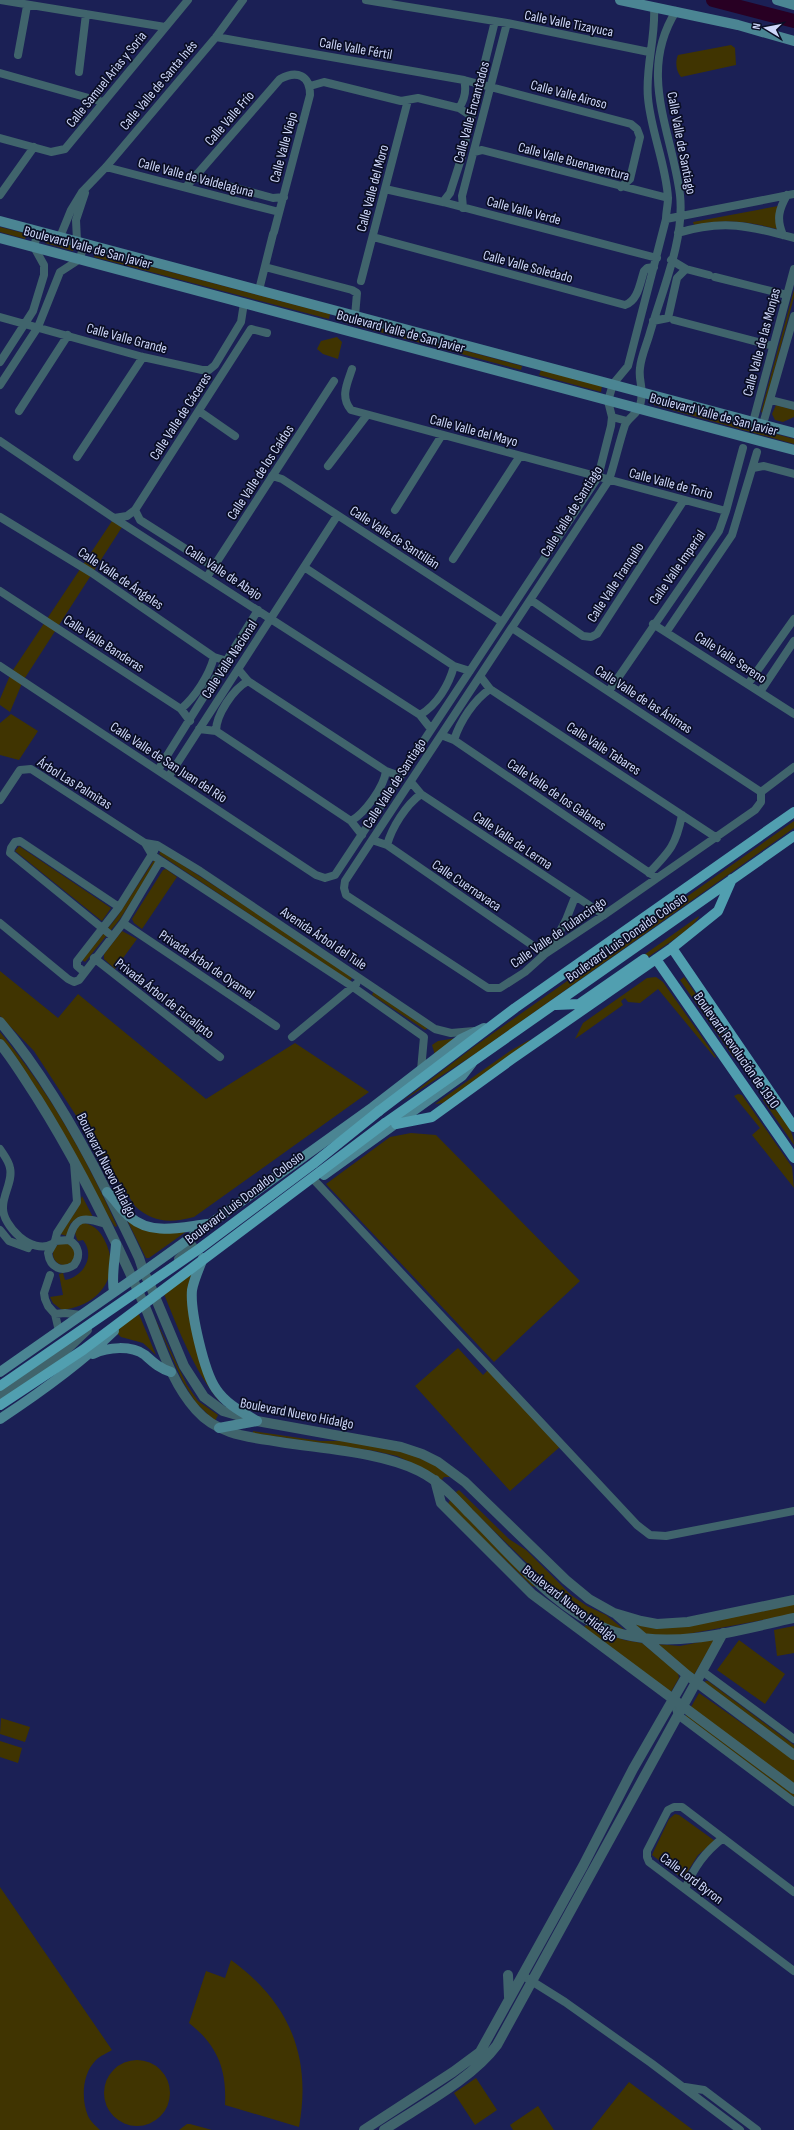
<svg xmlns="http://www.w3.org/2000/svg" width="794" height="2130" font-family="'Sofia Sans Condensed',sans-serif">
	<rect width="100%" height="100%" fill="#1b2055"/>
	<path fill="#403401" d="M731,45l4,3 1,17 -55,12c-5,-6 -6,-15 -3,-22z
		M778,206l-1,23c-31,-8 -51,-10 -83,-4l-1,-3z
		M0,227l27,7 -2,5 -25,-7z
		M46,238l29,8 -2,5 -28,-8z
		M95,252l235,62 -1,5 -235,-62z
		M794,290v7l-31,116 -2,-1z
		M348,319l174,47 -1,4 -175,-47z
		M337,337l5,5 -4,17 -15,-5 -6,-5 4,-8z
		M541,370l61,16 -1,6 -62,-17z
		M655,401l139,38v5l-140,-39z
		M776,405l18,5v7l-11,5 -8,-2 -3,-6z
		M114,518l10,6 -101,157 -13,31 -10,-7v-6l11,-26z
		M11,714l27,17 -19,29 -19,-5v-32z
		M794,821v7l-316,224 -77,50 74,-56z
		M19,846l92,62 -9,13 -87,-70z
		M161,851l192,125 -3,5 -191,-127z
		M154,860l3,2 -37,57 -35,43 -3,-2 35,-43z
		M166,869l11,8 -35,52 -8,-6 -2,-4 31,-49z
		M699,916c-2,14 -92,66 -109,77z
		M122,931l15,8 -22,30 -11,-10v-5z
		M0,971l58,47 20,-24 128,105 89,-56 74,49 -175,125c-24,6 -41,6 -59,-11l-101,-155 -34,-35z
		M656,977l7,5 53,75 -1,1 -57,-69 -18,14 -12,-1 -3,-4 -4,3 2,4 -48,34 8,-16 64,-45z
		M684,977l54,78 -4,3 -54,-78z
		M374,991l54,37 -3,2 -53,-35z
		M0,1032c49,59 86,125 117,194l-2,1 -115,-185z
		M456,1038l-21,17 -3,-10 6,-4z
		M529,1040l1,1 -87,62 -8,1 75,-53z
		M738,1094l4,1 50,72 2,21 -42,-53 8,-7 -26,-32z
		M765,1099c12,12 29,28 29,46l-31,-45z
		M411,1133l25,2 144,146 -86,81 -168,-178 64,-47z
		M82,1196l12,23 -17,-1 -7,6 -3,12 -7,-2 16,-23z
		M127,1220l60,11 -38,27h-3z
		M83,1223c10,1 16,7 21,16 19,35 -4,67 -42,71l-9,-7 -3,-6 13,-2 -4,-21 4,-1 2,7c18,-3 31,-24 18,-40l-5,1c-4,-8 -5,-14 5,-18z
		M53 1254a11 11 0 1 1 22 0a11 11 0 1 1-22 0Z
		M192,1273l-3,22 30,106c-25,-31 -40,-70 -55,-107z
		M151,1310l36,75 11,16 20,14 -3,6 -19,-18 -13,-21z
		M138,1312l18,43 -13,-12 -22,-6 -5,-5z
		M458,1348l25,27 7,-7 72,77 -52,46 -95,-105z
		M253,1431l67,10h28l52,9 33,14 18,13h-7l-3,4 -27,-17 -17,-8 -22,-5 -122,-18z
		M459,1490l50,49 17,11 45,45 16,11 19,9 21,17 -37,-14 -25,-18 -108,-105 -1,-3z
		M450,1500l86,87 -4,-1 -82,-79 -2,-3z
		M794,1604v10l-117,22 -33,-1 -16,-12 41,5z
		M586,1625l38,15 18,3 36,30 1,5 -8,14 -40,-28 -47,-37z
		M794,1626v27l-17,3 -3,-26z
		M715,1639l-21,36 -38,-31 24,2z
		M739,1640l46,34 -20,30 -48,-34z
		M705,1681h3l86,64v5l-88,-66z
		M699,1693l95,67v25l-103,-78z
		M687,1714l107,80v4l-109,-81z
		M1,1718l29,9 -5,15 -25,-8z
		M0,1741l22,7 -4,15 -18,-6z
		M675,1814l4,1 36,26 -17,14 -15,24 -31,-24 17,-36z
		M0,1887l112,163c-5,3 -12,6 -16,10 -14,14 -15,39 -8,56 2,5 8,10 12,14h-100z
		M231,1960c58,42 81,96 68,167l-74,-22c2,-36 -8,-60 -36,-82l17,-52 19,7z
		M104 2093a33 33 0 1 1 66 0a33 33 0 1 1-66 0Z
		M476,2078l21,32 -22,15 -21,-32z
		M629,2082l64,48h-102z
		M538,2106l16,24h-41l-3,-5z
		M187,2124h3l22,6h-33z"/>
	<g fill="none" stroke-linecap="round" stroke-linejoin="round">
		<path stroke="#280023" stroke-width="14" d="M713,0l81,21"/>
		<path stroke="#40646c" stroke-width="8" d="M0,0l165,27
			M366,0l141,23 142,29
			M676,11c-39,62 -4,120 4,184 5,45 -19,98 -31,141 -3,10 -8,21 -9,32 -2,15 5,19 0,38 -3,8 -12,12 -15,19 -6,18 -10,37 -16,55l-264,401 -1,7 2,7 142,93h12l25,-16 20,-18 59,-39 151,-105 6,-8v-10
			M216,37l248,43 167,44 6,5 3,8 -10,42 -9,8
			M18,55l9,-49
			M79,72l7,-58
			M0,73l103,29
			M310,86l14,-4 77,19 17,-3 41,10 12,8
			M459,108c6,-9 8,-17 5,-28
			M0,138l51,14 14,-3 123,-149
			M474,152l8,-2 186,48
			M106,167l173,45
			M195,177l78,21 11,-1
			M186,187l94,-108c17,-9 30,-4 30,16l-36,137
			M385,189l58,13 214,56
			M0,195l34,-48
			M443,202l7,-9 11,-34 34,-138
			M463,208l-1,-12 45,-173
			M666,219l128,-25
			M678,233c45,-14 72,-7 116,5
			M783,235c-7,-16 -4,-26 4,-40
			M60,237l11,-27 11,-18 24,-25 110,-130 27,-37
			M373,237l252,68c13,-4 15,-22 19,-34l3,-3 7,-1
			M77,241l-1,-21 9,-27
			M671,260l15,9 23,6
			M265,267l87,23 5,3 -2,23
			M715,277l72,18
			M361,281l47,-181
			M259,290l14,-56
			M0,317l143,40 59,13h7l6,-5 26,-43 3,-19
			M674,320l99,26
			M653,321l15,-3 9,-40 9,-9
			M0,362l33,-51 11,-36v-10l-10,-18 4,-16
			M352,369c-5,15 -12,28 -1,41l375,101
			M0,385l38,-58 22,-55 20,-13 4,-16
			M771,400l23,6
			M19,411l49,-76
			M199,411l36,25
			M612,417l15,4
			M753,422l41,-153
			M763,424l31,-108
			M0,441l114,77 306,197 11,14
			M77,457l66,-100
			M328,466l39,-51
			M753,468l11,-2 30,8
			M272,476l10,3 220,143
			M135,510l5,10 74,47
			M395,510l47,-75
			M0,517l92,56 122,84 13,4
			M114,518l13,-2 8,-6 116,-181 16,4
			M453,559l67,-103
			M304,567l150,99 16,5
			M207,577l127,-196
			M0,591l181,118 9,12
			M531,600l52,36 8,1 6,-3 87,-134
			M653,624l141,90
			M512,628l249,164
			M667,631l65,-96 25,-83
			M0,666l316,209 9,3 10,-3 263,-398 13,-51 1,-9 -4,-16 5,-17 15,-18 38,-147c0,-7 2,-14 2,-21 -2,-34 -17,-66 -20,-100 -3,-31 8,-60 6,-91
			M238,669l10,12 138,90 14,5
			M480,676l10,13 227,149
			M748,684l46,-65
			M609,691l110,-160 7,-20 17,-63
			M760,692l34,-51
			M181,709c14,-12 28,-33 33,-52
			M420,715c17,-10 29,-30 34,-49
			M199,729l17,2 135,90 11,14
			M216,731c0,-16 17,-42 32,-50
			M441,735l13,5 203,138
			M454,740c6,-19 20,-40 36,-51
			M158,770l100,-160
			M169,776l168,-260
			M411,782l10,12 183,121
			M761,792l33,-25
			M0,800l20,-30 11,-1 114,74 12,2 43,26 235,158 16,4 23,-2
			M351,821c14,-8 33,-34 35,-50
			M372,840l15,5 158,109
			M145,843l7,12 201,132 71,50 -3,33
			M387,845c5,-18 19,-40 34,-51
			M649,873c21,-22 27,-28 33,-58
			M0,923l68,56 6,3 5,-2 44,-57 37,-62
			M123,923l153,103
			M112,936l-102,-83 1,-5 4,-6 5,-1 99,66
			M550,950l16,-30 9,-23
			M94,958l126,99
			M84,972l-7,-6v-5l42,-54 35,-56
			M292,1037l64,-53
			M0,1149c3,5 9,12 10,19 3,13 -7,26 -7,39 -1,19 29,48 49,37
			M315,1181l322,344 13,10 16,1 128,-25
			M0,1230l9,11 19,7
			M69,1240c6,-25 15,-23 37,-16
			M55,1241l14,-1c10,6 12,16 5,25 -12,8 -24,3 -26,-12l7,-12 2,-8 20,-31 -3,-39
			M50,1275l-6,18 1,6 3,7 7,8 4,17
			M55,1314l10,-1 16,2
			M702,1671l92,68
			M673,1699l5,16 116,87
			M685,1889c9,-22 20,-37 38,-51
			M794,1892l-112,-85h-8l-6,3 -21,41v6l2,5 145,109
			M522,1975l43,27 86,61 89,67
			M685,2087l19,3 53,40"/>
		<path stroke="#40646c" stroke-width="10" d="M0,1022c43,51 77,110 107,170 11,22 22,44 32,66 3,8 4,15 9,22l36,86 20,31 19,14 34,10 144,26 21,7 16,8 27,20 101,98 23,19 25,14 27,8 16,3 31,-2 106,-22
			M0,1044c14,17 25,36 37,54 41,65 75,134 106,204 16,36 26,78 53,108 22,25 53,27 84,32 43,7 100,10 139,29 20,10 35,26 50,42 44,43 92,105 153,121 56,15 116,-4 172,-16
			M179,1259l13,-13
			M0,1396l66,-46 21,-20
			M435,1480l6,23 91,91 262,195
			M617,1615l70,60 107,80
			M508,1975l1,22
			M364,2130l89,-58 27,-20 103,-186 50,-97 54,-94
			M384,2130c36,-24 88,-51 113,-85l226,-412"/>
		<path stroke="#4b8593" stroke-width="10" d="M620,0l118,25 56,16
			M777,0l17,5
			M0,221l794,212
			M0,238l794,212
			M324,1175l138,-99 10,-13
			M107,1192c8,7 14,18 23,25 22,19 51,10 78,7
			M203,1258c-4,11 -9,21 -11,32 -2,21 12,82 24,99 10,15 26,23 41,32
			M114,1292c-3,-15 1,-32 2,-48
			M93,1354c15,-7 38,-9 52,1 9,8 14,13 26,17
			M0,1372l143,-100 230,-165 88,-68 23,-11
			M0,1419c41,-27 79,-54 114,-88
			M219,1428l38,-7"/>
		<path stroke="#519fb0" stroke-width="10" d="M672,948l122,179
			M656,959l138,199
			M556,1005l23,-1 65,-45
			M379,1111l136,-103 279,-196
			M385,1123l409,-287
			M396,1124l36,-7 80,-58 160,-111 46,-37 14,-32"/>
		<path stroke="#519fb0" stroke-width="10" d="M0,1386l199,-137 114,-85 66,-53
			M0,1405l83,-55 302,-227"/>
	</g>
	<g text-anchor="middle" stroke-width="3.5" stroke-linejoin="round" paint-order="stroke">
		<g font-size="14" fill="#ced7f9" stroke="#0a0e25">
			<text transform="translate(569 23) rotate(11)" y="5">Calle Valle Tizayuca</text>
			<text transform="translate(356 48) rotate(10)" y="5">Calle Valle Fértil</text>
			<text transform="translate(106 79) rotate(-51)" y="5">Calle Samuel Arias y Soria</text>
			<text transform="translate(158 85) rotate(-50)" y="5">Calle Valle de Santa Inés</text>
			<text transform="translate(569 94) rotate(15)" y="5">Calle Valle Airoso</text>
			<text transform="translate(471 112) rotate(-75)" y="5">Calle Valle Encantados</text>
			<text transform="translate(229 118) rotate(-49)" y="5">Calle Valle Frío</text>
			<text transform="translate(682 143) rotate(79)" y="5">Calle Valle de Santiago</text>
			<text transform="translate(283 147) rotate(-75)" y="5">Calle Valle Viejo</text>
			<text transform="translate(574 161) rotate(15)" y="5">Calle Valle Buenaventura</text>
			<text transform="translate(196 177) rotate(15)" y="5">Calle Valle de Valdelaguna</text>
			<text transform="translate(372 188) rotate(-75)" y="5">Calle Valle del Moro</text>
			<text transform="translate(524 210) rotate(15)" y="5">Calle Valle Verde</text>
			<text transform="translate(88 247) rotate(15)" y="5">Boulevard Valle de San Javier</text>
			<text transform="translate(528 266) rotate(15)" y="5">Calle Valle Soledado</text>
			<text transform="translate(401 331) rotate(15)" y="5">Boulevard Valle de San Javier</text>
			<text transform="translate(127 338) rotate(15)" y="5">Calle Valle Grande</text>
			<text transform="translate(761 342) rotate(-75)" y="5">Calle Valle de las Monjas</text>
			<text transform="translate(714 414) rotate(15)" y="5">Boulevard Valle de San Javier</text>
			<text transform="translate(180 416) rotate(-57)" y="5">Calle Valle de Cáceres</text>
			<text transform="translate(474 430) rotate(15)" y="5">Calle Valle del Mayo</text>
			<text transform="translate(260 472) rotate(-57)" y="5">Calle Valle de los Caídos</text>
			<text transform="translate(671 483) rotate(15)" y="5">Calle Valle de Torio</text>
			<text transform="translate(571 511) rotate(-58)" y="5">Calle Valle de Santiago</text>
			<text transform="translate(395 537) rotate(33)" y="5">Calle Valle de Santillán</text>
			<text transform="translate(677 567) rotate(-55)" y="5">Calle Valle Imperial</text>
			<text transform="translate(224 572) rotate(33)" y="5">Calle Valle de Abajo</text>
			<text transform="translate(121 578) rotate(34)" y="5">Calle Valle de Ángeles</text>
			<text transform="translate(615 582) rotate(-57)" y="5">Calle Valle Tranquilo</text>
			<text transform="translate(104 643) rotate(33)" y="5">Calle Valle Banderas</text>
			<text transform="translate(731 657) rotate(33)" y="5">Calle Valle Sereno</text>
			<text transform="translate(229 659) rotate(-57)" y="5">Calle Valle Nacional</text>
			<text transform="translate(644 699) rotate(33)" y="5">Calle Valle de las Ánimas</text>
			<text transform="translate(604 748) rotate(33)" y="5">Calle Valle Tabares</text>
			<text transform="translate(169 762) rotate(33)" y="5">Calle Valle de San Juan del Río</text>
			<text transform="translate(75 783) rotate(32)" y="5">Árbol Las Palmitas</text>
			<text transform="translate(394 783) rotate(-57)" y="5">Calle Valle de Santiago</text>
			<text transform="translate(557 794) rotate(34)" y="5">Calle Valle de los Galanes</text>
			<text transform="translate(513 840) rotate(34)" y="5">Calle Valle de Lerma</text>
			<text transform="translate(467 885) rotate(34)" y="5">Calle Cuernavaca</text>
			<text transform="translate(558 932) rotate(-35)" y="5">Calle Valle de Tulancingo</text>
			<text transform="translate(626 937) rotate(-35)" y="5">Boulevard Luis Donaldo Colosio</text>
			<text transform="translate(324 938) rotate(34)" y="5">Avenida Árbol del Tule</text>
			<text transform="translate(207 964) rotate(34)" y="5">Privada Árbol de Oyamel</text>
			<text transform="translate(165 998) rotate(38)" y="5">Privada Árbol de Eucalipto</text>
			<text transform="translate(737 1050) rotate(55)" y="5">Boulevard Revolución de 1910</text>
			<text transform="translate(107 1165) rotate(63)" y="5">Boulevard Nuevo Hidalgo</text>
			<text transform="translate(244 1197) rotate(-37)" y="5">Boulevard Luis Donaldo Colosio</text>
			<text transform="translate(297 1413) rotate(11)" y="5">Boulevard Nuevo Hidalgo</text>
			<text transform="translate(570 1603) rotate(38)" y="5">Boulevard Nuevo Hidalgo</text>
			<text transform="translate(692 1878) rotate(37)" y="5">Calle Lord Byron</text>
		</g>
	</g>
	<g transform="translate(766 28) rotate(280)" stroke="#0a0e25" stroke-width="3" paint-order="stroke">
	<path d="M0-3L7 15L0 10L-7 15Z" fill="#ced7f9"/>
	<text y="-6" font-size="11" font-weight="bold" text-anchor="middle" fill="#ced7f9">N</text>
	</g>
</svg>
